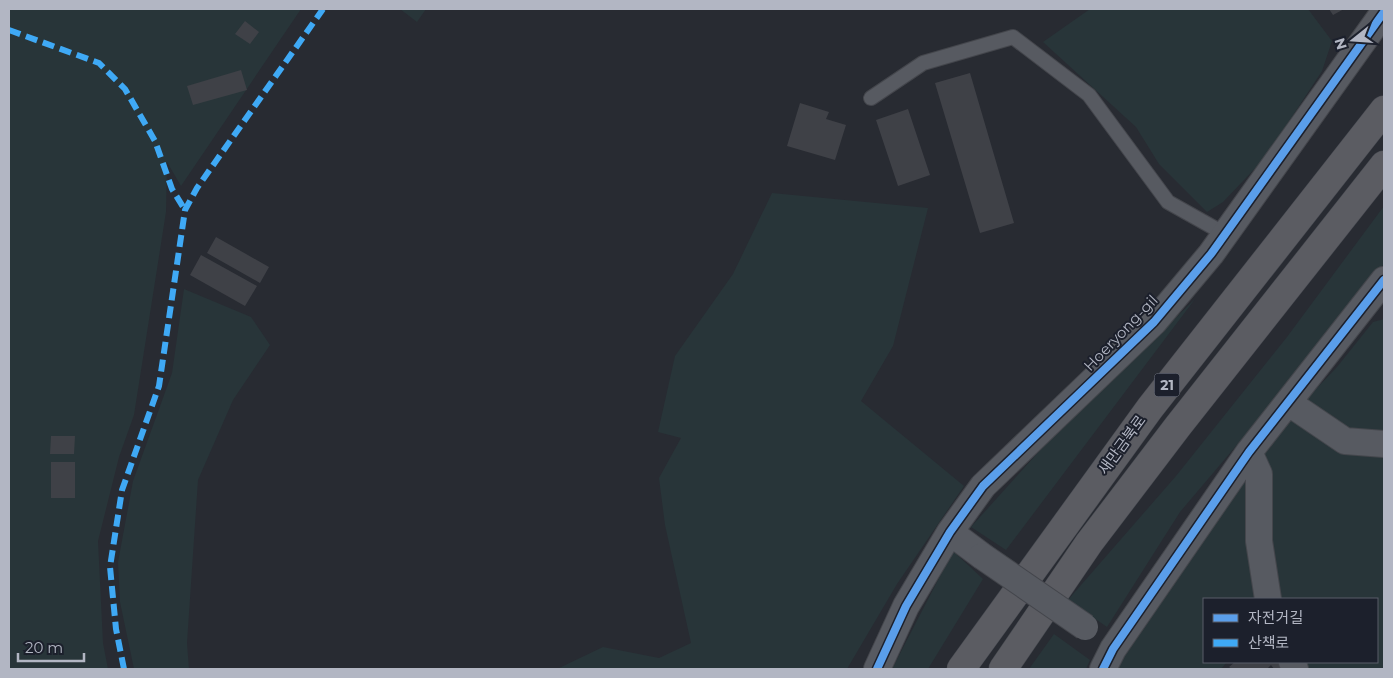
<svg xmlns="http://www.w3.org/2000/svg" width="1393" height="678" font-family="Montserrat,'Noto Sans KR',sans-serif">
	<rect width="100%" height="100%" fill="#282b32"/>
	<path fill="#283539" d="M9,9h292l-120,177 -14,-24 -1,50 -32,203 -15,42 -21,84 5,102 5,26h-99z
		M400,9h26l-9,13z
		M1090,9h218l24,32 -10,30 -57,87 -42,44 -16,10 -48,-48 -23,-37 -93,-85z
		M772,193l156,15 -35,138 -32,55 103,85 -67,98 -50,85h-290l46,-22 56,11 32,-15 -26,-118 -6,-47 22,-40 -23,-6 17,-76 58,-82z
		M1384,206v58l-93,117 -111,131 -73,115 -39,-27 108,-124 111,-139z
		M184,289l67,28 19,28 -37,55 -35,80 -11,163 2,26h-55l-14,-67 -2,-40 15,-81 39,-108z
		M1195,299l-189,251 -35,-23 72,-80z
		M1384,319v350h-91l-4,-7h88v-63h-173v63h23l-6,7h-105l69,-108 93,-132 59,-62 36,-45z
		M953,551l30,28 -55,90h-36z
		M1054,634l36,26 -4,9h-57z"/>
	<path fill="#3f4147" d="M1329,9h15l-11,6z
		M245,21l14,11 -9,12 -15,-10z
		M241,70l6,20 -54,15 -6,-19z
		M970,73l44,150 -34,10 -45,-150z
		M800,103l29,9 -3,7 20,6 -11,35 -48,-14z
		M908,109l22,66 -32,11 -22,-66z
		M216,237l53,30 -9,16 -53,-30z
		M201,255l56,31 -12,20 -55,-31z
		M51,436h24l-1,18h-24z
		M51,462h24v36h-24z
		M1235,662h49l3,7h-13l-3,-4 -4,4h-35l-3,-2z"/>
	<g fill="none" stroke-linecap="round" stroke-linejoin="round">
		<defs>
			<path id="service" d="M871,98l52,-35 90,-26 76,58 79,107 57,32"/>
			<path id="minor" d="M1289,403l56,38 39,3
				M1249,452l10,22v67l9,58
				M950,532l32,24
				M1292,662l3,7
				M877,669l29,-63 44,-74 33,-46 171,-164 57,-68 173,-242
				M1103,669l10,-20 136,-197 135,-172"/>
			<path id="trunk" d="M961,669l189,-261 234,-298
				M1003,669l86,-126 89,-117 206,-261"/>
		</defs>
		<use href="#service" stroke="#44464c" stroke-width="16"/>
		<use href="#minor" stroke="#44464c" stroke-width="28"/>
		<use href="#trunk" stroke="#44474e" stroke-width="29"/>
		<use href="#service" stroke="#575a61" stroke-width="14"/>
		<use href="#minor" stroke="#575a61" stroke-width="26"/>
		<use href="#trunk" stroke="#5b5c62" stroke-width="28"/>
		<defs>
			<path id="minor-bridge" d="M982,556l103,71"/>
		</defs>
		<use href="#minor-bridge" stroke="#44464c" stroke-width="28" stroke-linecap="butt"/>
		<use href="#minor-bridge" stroke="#575a61" stroke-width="26"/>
		<path stroke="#3fa9f5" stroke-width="6" stroke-dasharray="12 6" stroke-linecap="butt" d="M9,30l90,33 26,26 30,52 17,48 13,21
			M124,669l-8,-40 -6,-62 12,-77 37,-104 26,-176 12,-22 126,-179"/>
		<defs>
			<path id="cycleway" d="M877,669l29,-63 44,-74 33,-46 171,-164 57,-68 173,-242
				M1103,669l10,-20 136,-197 135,-172"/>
		</defs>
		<use href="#cycleway" stroke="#1c202c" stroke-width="11"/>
		<use href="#cycleway" stroke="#5a9eea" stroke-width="8"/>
	</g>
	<g text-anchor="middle" stroke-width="4" stroke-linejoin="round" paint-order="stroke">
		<rect fill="#1c202c" stroke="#858996" stroke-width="1" x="1154.5" y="373.5" width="25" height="23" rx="4"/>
		<g font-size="14" font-weight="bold" fill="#b2b6c3">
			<text x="1167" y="390">21</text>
		</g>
		<g font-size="15" fill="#b2b6c3" stroke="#1c202c">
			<text transform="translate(1121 333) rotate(-46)" y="5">Hoeryong-gil</text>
			<text transform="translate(1122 445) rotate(-54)" y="5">새만금북로</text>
		</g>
	</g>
	<rect width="1393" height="678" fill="none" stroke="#b2b6c3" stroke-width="20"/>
	<rect x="1203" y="598" width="175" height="65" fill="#1c202c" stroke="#585c68"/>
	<rect x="1213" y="614" width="25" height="8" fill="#5a9eea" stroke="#585c68"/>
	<text x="1248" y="623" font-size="15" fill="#b2b6c3">자전거길</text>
	<rect x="1213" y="639" width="25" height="8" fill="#3fa9f5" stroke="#585c68"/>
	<text x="1248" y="648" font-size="15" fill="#b2b6c3">산책로</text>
	<g transform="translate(1353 40) rotate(253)" stroke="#1c202c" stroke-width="4" paint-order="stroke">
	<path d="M0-4L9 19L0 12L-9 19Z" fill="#b2b6c3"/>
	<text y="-8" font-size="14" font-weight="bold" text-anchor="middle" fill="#b2b6c3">N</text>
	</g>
	<path d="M18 653v8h66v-8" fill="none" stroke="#b2b6c3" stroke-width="2.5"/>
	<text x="25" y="653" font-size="15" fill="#b2b6c3" stroke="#1c202c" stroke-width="4" paint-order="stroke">20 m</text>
</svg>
